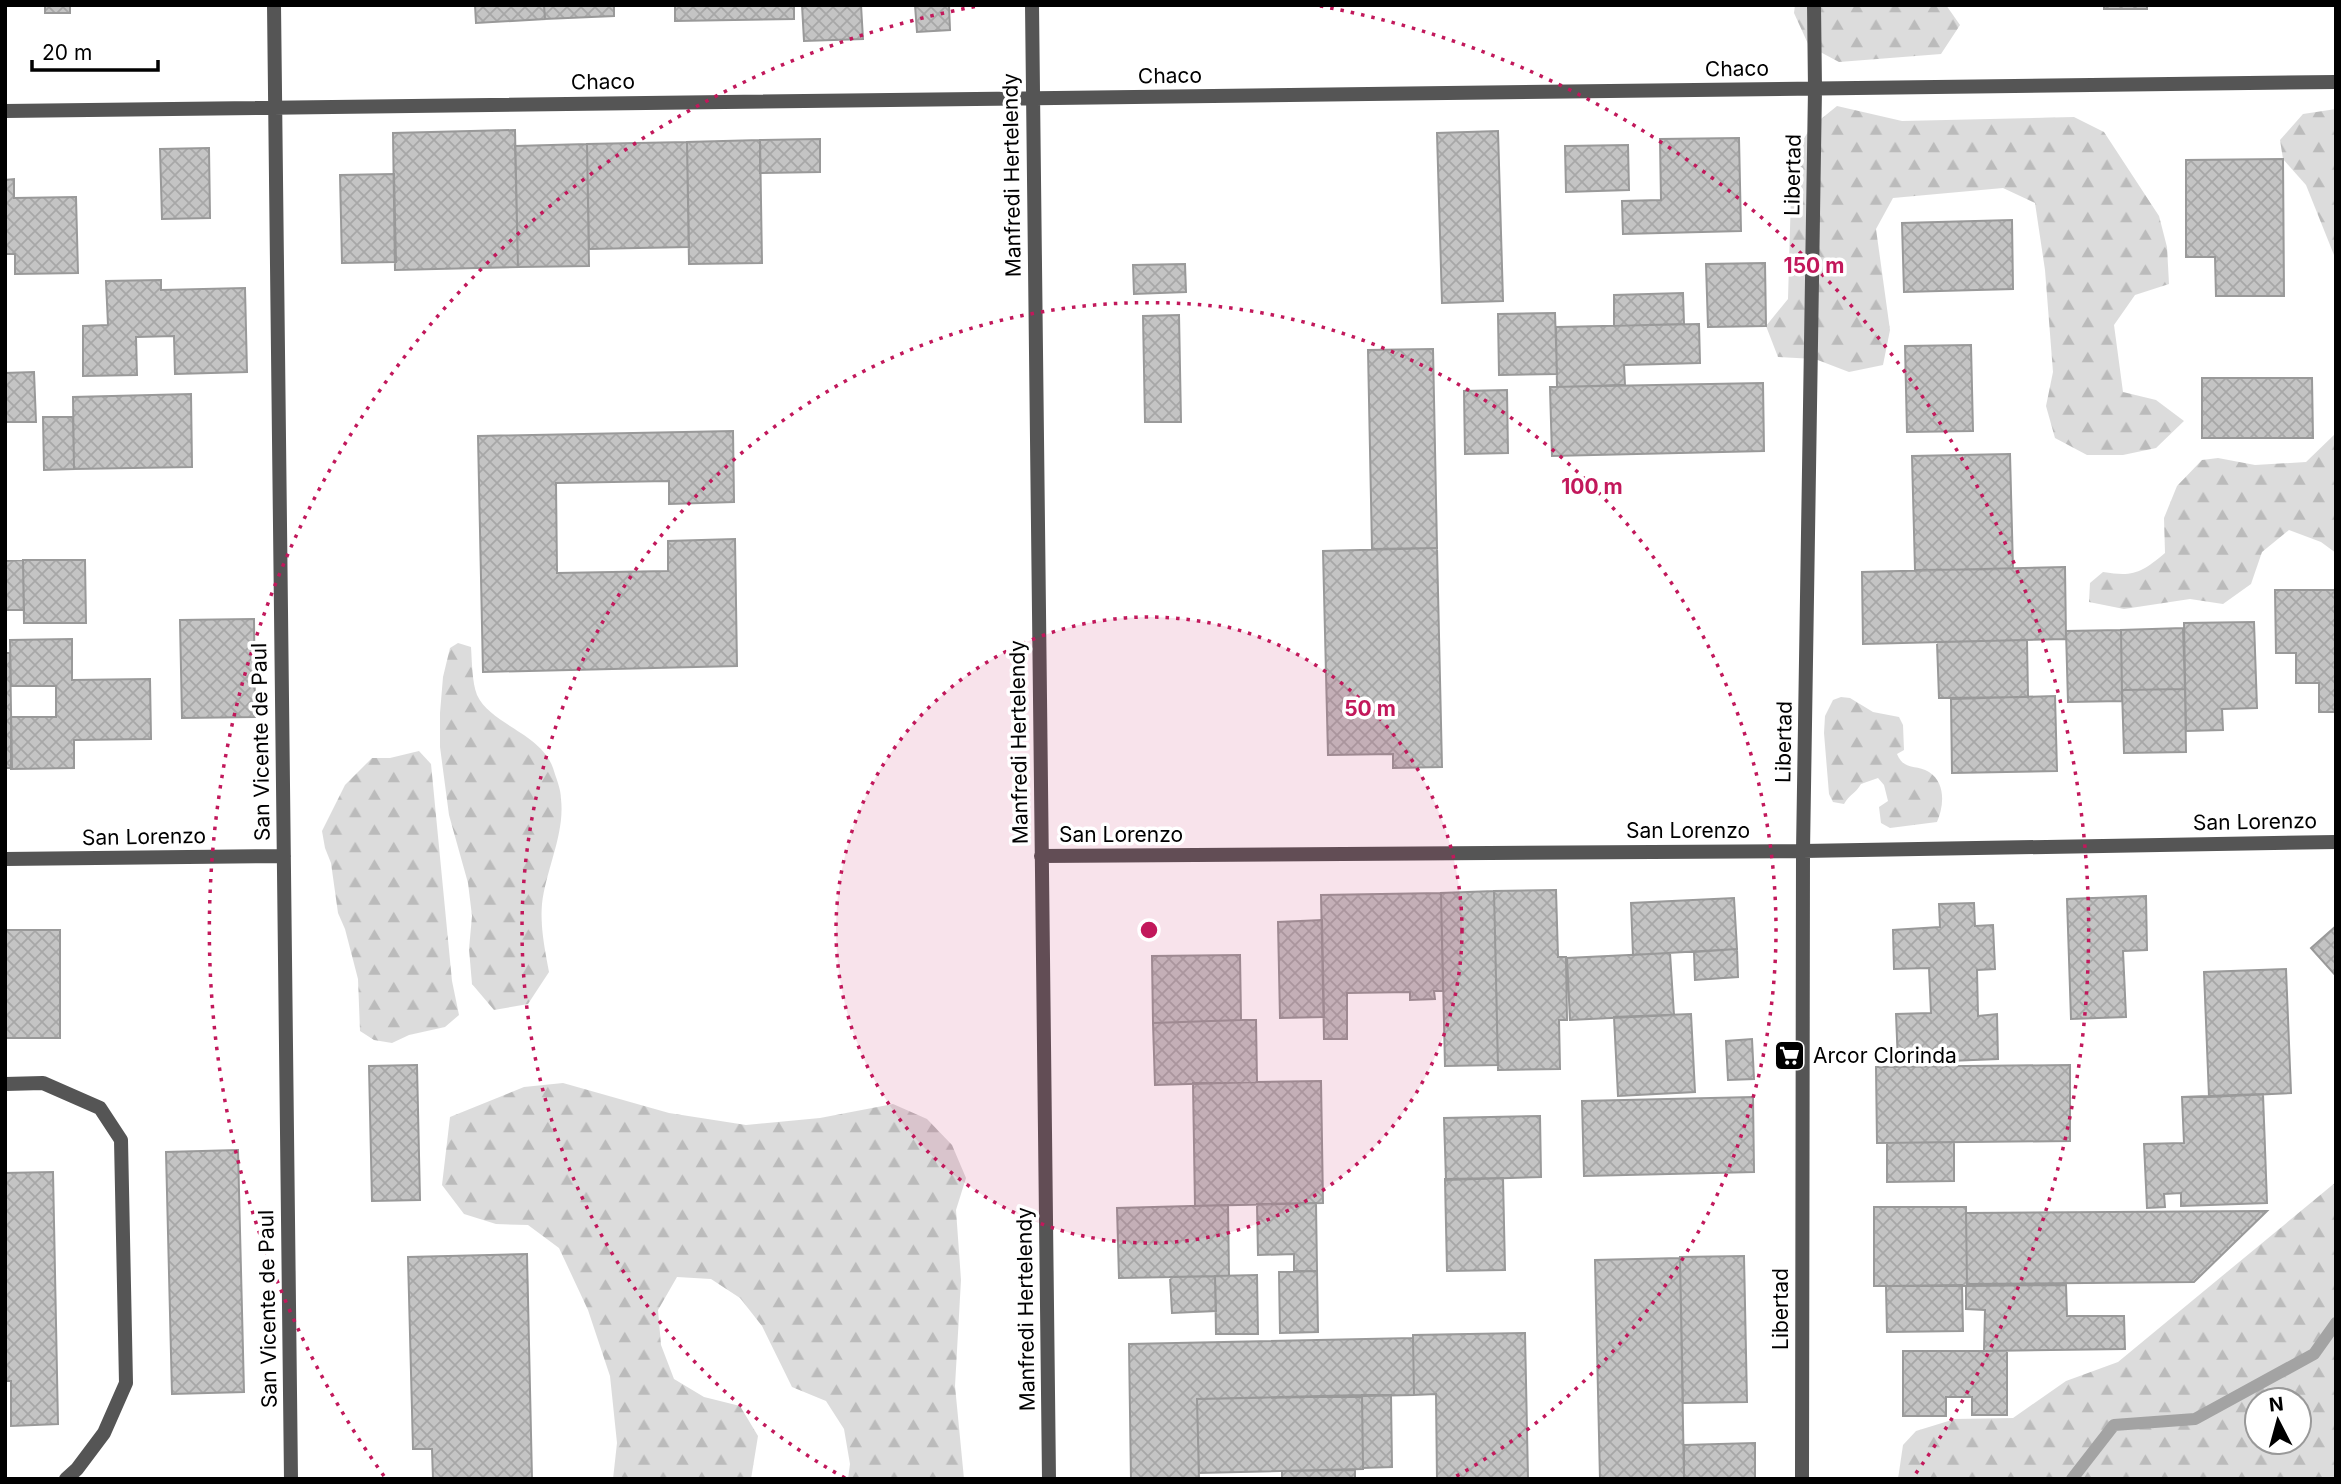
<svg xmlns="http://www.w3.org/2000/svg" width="2341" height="1484" font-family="Inter,sans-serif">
	<defs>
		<pattern id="forest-firs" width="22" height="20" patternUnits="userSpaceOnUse" patternTransform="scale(1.75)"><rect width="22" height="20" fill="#dcdcdc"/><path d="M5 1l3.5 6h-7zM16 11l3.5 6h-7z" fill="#bbb"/></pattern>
		<pattern id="building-cross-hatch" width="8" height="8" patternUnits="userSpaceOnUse" patternTransform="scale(1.75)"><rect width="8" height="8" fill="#c4c4c4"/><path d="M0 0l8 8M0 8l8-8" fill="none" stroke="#a7a7a7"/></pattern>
	</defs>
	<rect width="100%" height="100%" fill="#fff"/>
	<path fill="url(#forest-firs)" fill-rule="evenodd" d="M1795,5h151l14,20 -19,29 -102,8 -30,-16 -15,-33z
		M1837,106l65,15 172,-4 30,15 55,84 8,31 2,37 -34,11 -21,30 9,67 33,8 28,21 -28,27 -33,7h-36l-32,-17 -9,-32 7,-34 -8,-102 -10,-67 -32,-15 -110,10 -17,31 14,101 -7,35 -34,7 -34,-13 -37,-2 -12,-31 22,-27 4,-141 19,-31z
		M2336,109v151l-30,-75 -23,-26 -3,-19 23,-26z
		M2336,427v126l-15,-11 -32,-12 -27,22 -11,32 -28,20 -33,-5 -66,10 -35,-7 1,-19 13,-11c31,5 38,1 62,-19l-1,-35 13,-32 25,-26 16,-2 37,7 51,-3 29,-28z
		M458,643l13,4c1,15 1,35 6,48 14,30 64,38 76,73 3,10 8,21 8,31 4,35 -15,70 -19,105 -2,23 3,46 7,68l-21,32 -34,6 -22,-26 -3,-35 3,-33 -4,-33 -19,-68 -9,-68v-34l3,-36 7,-29z
		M1841,697l9,1 23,14 26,5 4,8 1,25 -7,4c7,17 19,10 32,18 17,11 15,34 8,50l-47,6 -9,-5 -2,-16 9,-6 -4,-16 -6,-7 -17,6c-5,9 -12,11 -17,20l-11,-2 -4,-8 -5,-61 1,-17 8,-16z
		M419,751l12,13 21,217 7,34 -14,12 -36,8 -17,8 -18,-3 -14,-9 -2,-52 -13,-50 -7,-16 -7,-50 -6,-15 -3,-17 23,-46 27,-27h18z
		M563,1083l106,30 77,12 74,-7 73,-14 34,15 25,26 14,33 -10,32 5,70 -6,106 9,93h-116l2,-15 -6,-35 -18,-28 -34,-14 -30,-61 -22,-28 -29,-19 -34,-2 -19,33 3,35 13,34 30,18 36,9 18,30 -7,43h-138l4,-36 -7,-67 -22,-66 -29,-62 -31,-23 -32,-1 -32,-10 -22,-29 8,-68 74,-30z
		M2336,1182v297h-438l5,-34 13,-14 39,-12 58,-1 53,-37 52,-19zM2257,1400h42v42h-42z"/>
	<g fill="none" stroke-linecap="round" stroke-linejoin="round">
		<path stroke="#a3a3a3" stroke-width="12" d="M2072,1479l42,-54 81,-6 119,-65 22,-31"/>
	</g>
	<path fill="url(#building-cross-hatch)" stroke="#999" stroke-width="2" d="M45,5h25v8h-25z
		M475,5h69l1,14 -69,4z
		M544,5h70v11l-69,3z
		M675,5h119v14l-119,2z
		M802,5h59l2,34 -59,2z
		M915,5h34l1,25 -33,2z
		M2104,5h43v4h-43z
		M515,130l3,137 -123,3 -2,-137z
		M1498,131l5,170 -61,2 -5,-170z
		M1739,138l2,93 -118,3 -1,-33 39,-1 -1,-61z
		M820,139v33l-60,1v-33z
		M760,140l2,123 -73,1 -2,-122z
		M687,142l2,105 -100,2 -2,-105z
		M587,144l2,122 -71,1 -3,-121z
		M1628,145l1,45 -63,2 -1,-46z
		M209,148l1,70 -48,1 -2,-70z
		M2283,159l1,137h-68l-1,-39h-29v-97z
		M394,174l2,88 -54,1 -2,-88z
		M14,179v19l62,-1 2,76 -63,1v-20h-10v-74z
		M2012,220l1,69 -109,3 -2,-69z
		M1765,263l1,63 -58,1 -2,-63z
		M1185,264l1,28 -52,2 -1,-29z
		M161,280v10l84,-2 2,84 -72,2 -1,-38 -38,1 1,38 -54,1v-50l25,-1 -2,-44z
		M1683,293l1,31 -70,2v-31z
		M1555,313l2,61 -58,1 -1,-61z
		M1179,315l2,107h-36l-2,-106z
		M1699,324l1,39 -76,2 1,20 -68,2 -1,-60z
		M1971,345l2,86 -66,1 -2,-86z
		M1433,349l4,199 -65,1 -4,-199z
		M34,372l2,50h-31v-49z
		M2202,378h110l1,60h-111z
		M1763,383l1,68 -212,5 -2,-69z
		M1507,390l1,63 -43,1 -1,-63z
		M191,394l1,73 -118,2 -1,-72z
		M43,417h30l1,52 -30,1z
		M733,431l1,71 -65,2v-23l-113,2 1,90 111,-2v-30l67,-2 2,127 -254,6 -5,-236z
		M2010,454l3,115 -98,1 -3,-114z
		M1437,548l5,219 -49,1v-14l-65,1 -5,-204z
		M23,560l1,50h-19v-49z
		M23,560h62l1,63h-62z
		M2065,567l1,72 -203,5 -1,-72z
		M2275,590h61v122h-17v-29h-23v-30h-20z
		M254,619l1,98 -73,1 -2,-98z
		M2254,622l3,86 -35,1 1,21 -37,1 -2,-108z
		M2183,628l2,61 -63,1 -1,-60z
		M2121,630l1,71 -54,1 -2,-71z
		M72,639v41l78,-1 1,60 -77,1v28l-63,1v-52h45v-31h-45l-1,-46z
		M2027,640l1,57 -89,1 -2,-56z
		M5,653h5l2,115h-7z
		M2185,689l1,63 -62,1 -2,-63z
		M2055,696l2,75 -105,2 -1,-74z
		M1556,890l2,67h8l1,63h-8l1,49 -62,1 -4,-179z
		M1494,891l4,174 -53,1 -4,-173z
		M1441,893l2,98h-9l1,8 -25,1v-8l-63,1v46h-23l-3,-144z
		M2146,896l1,54 -24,1 3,66 -55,2 -4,-120z
		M1734,898l3,51 -104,6 -2,-52z
		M1974,903l1,23 18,-1 2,44 -18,1 1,46 19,-2 1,45 -100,4 -2,-49 35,-1 -2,-45 -35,1 -1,-39 47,-3 -1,-23z
		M1322,920l2,97 -44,1 -2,-96z
		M2336,926v50l-25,-28z
		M5,930h55v108h-55z
		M1737,949l1,28 -43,3 -1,-28z
		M1670,953l4,62 -104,5 -3,-62z
		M1240,955l1,65 -88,3 -1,-67z
		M2286,969l5,124 -82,4 -5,-125z
		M1691,1014l4,78 -77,4 -4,-79z
		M1241,1020h15l1,62 -102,3 -2,-62z
		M1752,1039l2,40 -26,1 -2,-39z
		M417,1065l3,135 -48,1 -3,-135z
		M2070,1065v76l-193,2 -1,-76z
		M1321,1081l2,122 -128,3 -2,-123z
		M2263,1094l4,109 -86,3v-13l-17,1 1,13 -18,1 -3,-64 40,-1 -2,-46z
		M1753,1097l1,75 -170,4 -2,-75z
		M1540,1116l1,61 -95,3 -2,-62z
		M1954,1142v39l-67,1v-39z
		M238,1150l6,242 -72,2 -6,-242z
		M53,1172l5,252 -47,2v-45h-6v-208z
		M1503,1178l2,92 -58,1 -2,-92z
		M1316,1203l1,68h-23v-17l-36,1 -1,-51z
		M1228,1205l1,71 -110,2 -2,-70z
		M1874,1207h92l1,79h-93z
		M2267,1211l-73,71 -227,2 -1,-71z
		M527,1254l5,225h-99l-1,-30h-19l-5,-192z
		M1744,1256l3,146 -64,1 -3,-146z
		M1680,1258l4,221h-84l-5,-219z
		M1317,1271l1,61 -38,1 -1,-61z
		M1257,1275l1,59h-42l-1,-58z
		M1215,1276l1,35 -44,2 -2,-36z
		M1962,1285l1,46 -76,1 -1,-46z
		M2066,1285l1,31h57l1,33 -141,2 1,-41 -19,-1v-23z
		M1525,1333l3,146h-91l-1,-85 -22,1 -1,-60z
		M1413,1338l1,57 -217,4 2,80h-68l-2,-135z
		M1903,1351h104v64h-35v-18h-26v19h-43z
		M1362,1395h29l1,72 -29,1z
		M1362,1395l1,74 -164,4 -2,-74z
		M1755,1443v36h-71v-34z
		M1355,1470v9h-73v-8z"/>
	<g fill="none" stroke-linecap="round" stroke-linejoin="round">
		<path stroke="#555" stroke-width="14" d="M5,1084l38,-1 57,25 21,32 5,243 -22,50 -27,36 -11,10"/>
		<path stroke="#555" stroke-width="14" d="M274,5l17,1474
			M1032,5l17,1474
			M5,111l2331,-29
			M1041,856l762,-5 533,-9
			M5,859l279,-3
			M1802,1479l1,-628 12,-762 -1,-84"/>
	</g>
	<circle cx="1149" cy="930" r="313" fill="#c2185b" fill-opacity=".12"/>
	<g fill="none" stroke="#c2185b" stroke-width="3.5" stroke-dasharray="3.5 7">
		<circle cx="1149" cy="930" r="313"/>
		<path d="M845 1478A627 627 0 1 1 1453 1478"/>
		<path d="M384 1476A940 940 0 0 1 978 6M1320 6A940 940 0 0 1 1914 1476"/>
	</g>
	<defs>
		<symbol id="supermarket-square" viewBox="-11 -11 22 22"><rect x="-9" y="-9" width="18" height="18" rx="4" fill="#000" stroke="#fff"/><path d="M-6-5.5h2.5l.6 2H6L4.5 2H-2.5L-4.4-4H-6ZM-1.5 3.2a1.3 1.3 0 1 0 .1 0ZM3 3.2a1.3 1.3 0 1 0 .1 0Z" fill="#fff"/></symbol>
	</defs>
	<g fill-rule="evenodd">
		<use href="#supermarket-square" x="1772" y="1038" width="35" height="35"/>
	</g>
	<g text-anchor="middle" stroke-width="7" stroke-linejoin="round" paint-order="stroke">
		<g font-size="21" fill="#000" stroke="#fff">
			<text transform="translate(1737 69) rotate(-1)" y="7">Chaco</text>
			<text transform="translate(1170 76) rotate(-1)" y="7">Chaco</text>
			<text transform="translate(603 82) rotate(-1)" y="7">Chaco</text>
			<text transform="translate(1012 175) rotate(-91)" y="7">Manfredi Hertelendy</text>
			<text transform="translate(1793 175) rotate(-89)" y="7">Libertad</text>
			<text transform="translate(261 742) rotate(-91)" y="7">San Vicente de Paul</text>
			<text transform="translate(1019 742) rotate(-91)" y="7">Manfredi Hertelendy</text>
			<text transform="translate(1784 742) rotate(-89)" y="7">Libertad</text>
			<text transform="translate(2255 822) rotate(-1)" y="7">San Lorenzo</text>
			<text x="1688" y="838">San Lorenzo</text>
			<text x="1121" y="842">San Lorenzo</text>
			<text transform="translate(144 837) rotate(-1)" y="7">San Lorenzo</text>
			<text transform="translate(268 1309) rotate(-91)" y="7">San Vicente de Paul</text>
			<text transform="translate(1026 1309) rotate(-91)" y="7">Manfredi Hertelendy</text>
			<text transform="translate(1781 1309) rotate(-90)" y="7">Libertad</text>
		</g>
		<g font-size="21" fill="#000" stroke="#fff" text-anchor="start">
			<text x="1813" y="1063">Arcor Clorinda</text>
		</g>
	</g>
	<circle cx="1149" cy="930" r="10" fill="#c2185b" stroke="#fff" stroke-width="3.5"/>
	<g font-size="21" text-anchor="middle" font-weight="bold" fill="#c2185b" stroke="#fff" stroke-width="7" stroke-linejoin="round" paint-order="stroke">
		<text x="1814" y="273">150 m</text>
		<text x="1592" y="494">100 m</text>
		<text x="1370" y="716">50 m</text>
	</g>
	<rect width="2341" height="1484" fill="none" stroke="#000000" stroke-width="14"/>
	<g transform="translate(2278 1421) rotate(354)"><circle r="33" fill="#ffffff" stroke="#999999" stroke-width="2"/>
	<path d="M0-5L12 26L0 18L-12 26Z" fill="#000000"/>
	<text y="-10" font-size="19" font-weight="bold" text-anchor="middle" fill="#000000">N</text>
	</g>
	<path d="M32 60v10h126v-10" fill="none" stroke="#000000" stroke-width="3.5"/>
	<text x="42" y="60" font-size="21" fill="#000000" stroke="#ffffff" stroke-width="5" paint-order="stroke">20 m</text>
</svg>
